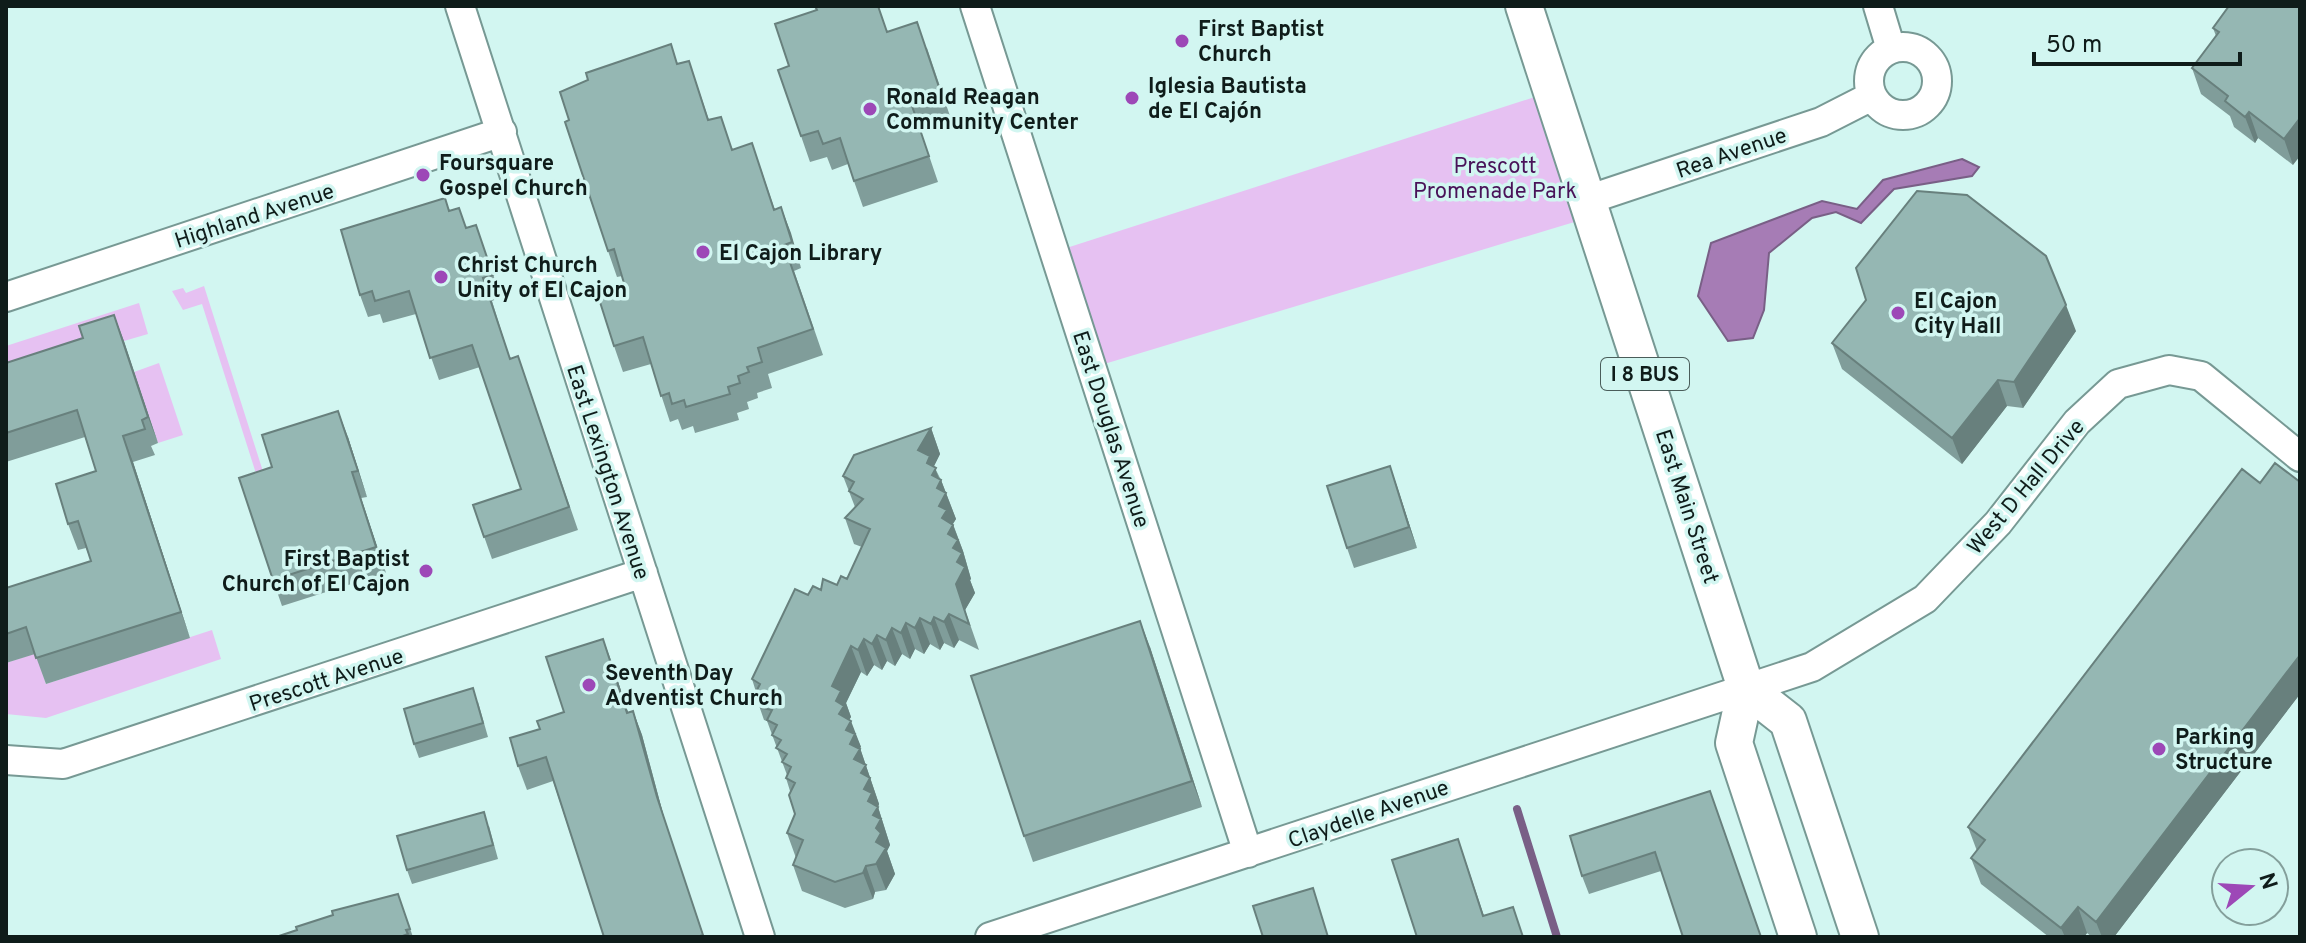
<svg xmlns="http://www.w3.org/2000/svg" width="2306" height="943" font-family="Overpass,sans-serif">
	<rect width="100%" height="100%" fill="#d2f6f1"/>
	<path fill="#e6c1f2" d="M1541,95l40,125 -490,148 -37,-116z
		M204,286l63,198 -7,2 -58,-182 -19,6 -11,-19 11,-3 3,5z
		M139,303l9,31 -24,7 -118,51v-46z
		M159,363l24,72 -25,8 -24,-71z
		M212,630l9,29 -175,59 -40,-4v-51l30,-10 10,31z"/>
	<path fill="#a67cb5" stroke="#795f86" stroke-width="2" d="M1962,159l17,8 -7,9 -78,13 -33,34 -25,-11 -24,6 -43,35 -5,57 -11,28 -25,3 -30,-45 13,-53 111,-42 35,8 26,-29z"/>
	<g fill="none" stroke-linecap="round" stroke-linejoin="round">
		<path stroke="#795f86" stroke-width="8" d="M1517,809l40,128"/>
		<defs>
			<path id="minor" d="M460,6l300,931
				M975,6l273,847
				M1878,6l13,43
				M1869 81a34 34 0 1 1 68 0a34 34 0 1 1-68 0Z
				M1587,200l234,-78 51,-26
				M6,297l496,-165
				M6,760l57,4 580,-191
				M990,937l822,-270 113,-68 73,-76 79,-101 41,-38 51,-14 32,6 99,81"/>
			<path id="major" d="M1524,6l222,682 -12,55 64,194
				M1746,688l42,33 72,216"/>
		</defs>
		<use href="#minor" stroke="#779994" stroke-width="32"/>
		<use href="#major" stroke="#779994" stroke-width="40"/>
		<use href="#minor" stroke="#fff" stroke-width="28"/>
		<use href="#major" stroke="#fff" stroke-width="36"/>
	</g>
	<path fill="#809d9a" d="M2300,6l-7,159 -35,-27 -3,5 -21,-16 -4,-11 -29,-22 -9,-26 24,-32 -3,-8z
		M887,32l40,16 25,74 -31,10 17,50 -75,25 -15,-43 -16,6 -5,-13 -17,5 -9,-26z
		M689,61l20,59 24,30 28,19 14,41 6,-3 20,61 -7,3 29,84 -55,19 4,14 -15,5 1,5 -11,4 2,7 -12,4 2,7 -44,13 -2,-7 -11,4 -4,-11 -8,3 -19,-58 -28,8 -9,-26 12,-56 -4,-14 -5,1 -9,-26 -39,-131 19,-40z
		M459,208l7,20 10,-3 25,72 -9,4 18,58 8,-3 60,174 -86,29 -19,-54 48,-16 -41,-122 -41,13 -23,-66 -33,9 -3,-9 -12,3 -8,-22 90,-84z
		M114,315l44,128 -7,3 4,9 -22,7 57,176 -144,46 -11,-30 -29,9v-75l85,-27 -5,-13 -8,2 -10,-26 28,-53 -11,-34 -79,25v-99l77,-25z
		M2076,331l-53,77 -16,-2 -45,58 -120,-95 -10,-26z
		M931,428l9,26 -6,12 7,14 15,39 -3,5 10,27 8,28 -1,1 5,13 -10,17 14,40 -20,-10 -5,8 -10,-5 -4,7 -10,-6 -6,10 -9,-5 -5,10 -8,-5 -7,12 -8,-5 -5,9 -8,-5 -7,11 -6,-4 -15,31 5,14 -2,3 12,27 -1,1 19,56 -1,3 12,38 -3,6 8,23 -9,16 -11,2 -2,7 -28,9 -43,-17 -9,-26 3,-7 -9,-25 8,-19 -5,-23 -4,-13 1,-3 -20,-54 -3,-1 -9,-26 1,-2 -4,-13 56,-84 29,-10 10,-6 15,-32 -8,-3 -9,-26 10,-11 -12,-31z
		M348,437l19,60 -6,1 25,75 -104,33 -9,-26z
		M1390,466l27,82 -63,20 -7,-20z
		M2300,482v212l-186,243h-22l-5,-4 -3,4h-35l-68,-53 -10,-26 6,-7 -9,-24 292,-344z
		M1150,647l52,160 -169,55 -9,-26z
		M612,663l16,49 5,-1 9,24 23,86 39,116h-100l-51,-156 -26,9 -9,-24 22,-37 24,-17z
		M478,702l10,35 -69,21 -5,-14z
		M1710,791l-49,80 -72,23 -7,-18z
		M489,826l9,33 -86,25 -5,-14z
		M398,894l15,43h-137l21,-7z"/>
	<path fill="#68807d" d="M2249,112l9,26 -3,5 -10,-26z
		M2300,118v38l-7,9 -9,-26z
		M781,207l10,26 10,35 -9,-26z
		M2066,305l10,26 -53,77 -9,-26z
		M114,315l10,26 34,102 -10,-26z
		M1998,380l9,26 -45,58 -10,-26z
		M338,411l10,26 19,60 -9,-26z
		M931,428l9,26 -6,12 6,15 1,-1 15,39 -4,6h1l10,26 8,28 -1,1 5,13 -10,17 14,40 -23,-66 -17,-78 -21,-56z
		M123,436l10,26 57,176 -9,-26z
		M1390,466l7,20 20,62 -8,-21z
		M352,472l9,26 25,75 -10,-26z
		M949,614l10,26 -5,8 -10,-26z
		M934,617l10,26 -4,7 -9,-26z
		M920,618l10,26 -6,10 -9,-26z
		M1140,621l10,26 52,160 -10,-26z
		M906,623l9,26 -5,10 -9,-26z
		M892,628l10,26 -7,12 -9,-26z
		M877,635l10,26 -5,9 -10,-26z
		M603,639l9,24 24,74 -9,-24z
		M864,639l10,26 -7,11 -9,-26z
		M851,646l10,26 -15,31 5,14 -2,3 2,1 10,26 -1,1 19,56 -1,3 12,38 -3,6 8,23 -9,16 -10,-26v-22l-22,-83 -22,-73z
		M2300,655v39l-186,243h-12l-6,-15z
		M633,711l9,24 23,86 39,116 -47,-140z
		M1458,839l9,26 24,72 -8,-21z
		M866,866l9,26 -2,7 -10,-26z
		M2078,907l9,26 -3,4h-19l-4,-9z"/>
	<path fill="#95b7b3" stroke="#68807d" stroke-width="2" d="M815,6h63l9,26 30,-10 25,74 -30,10 17,50 -75,25 -14,-43 -17,6 -5,-13 -17,5 -23,-66 11,-4 -14,-42 42,-14z
		M2229,6h71v112l-16,21 -35,-27 -4,5 -20,-16 3,-5 -36,-28 27,-36 -6,-4z
		M671,44l6,20 12,-3 19,59 13,-3 11,33 20,-7 22,67 7,-3 11,35 -8,3 29,84 -55,19 4,14 -15,5 2,5 -11,4 2,7 -12,4 2,7 -44,13 -2,-7 -12,4 -3,-11 -8,3 -18,-59 -29,9 -15,-47 27,-9 -12,-41 -6,2 -43,-129 4,-2 -9,-28 28,-12 -2,-7z
		M1917,191l50,4 79,61 20,49 -52,77 -16,-2 -46,58 -120,-95 34,-43 -10,-32z
		M445,198l4,13 10,-3 7,20 10,-3 17,50 -10,3 27,81 8,-3 51,151 -85,30 -11,-32 48,-16 -49,-144 -42,13 -21,-67 -34,10 -3,-10 -12,4 -19,-65z
		M114,315l34,102 -6,3 3,9 -22,7 58,176 -145,46 -10,-31 -20,7v-46l85,-27 -13,-40 -10,3 -12,-40 40,-13 -19,-61 -71,23v-70l77,-25 -4,-12z
		M338,411l20,60 -6,1 24,75 -103,33 -34,-102 33,-11 -10,-32z
		M931,428l-13,22 12,6 -3,7 9,5 -4,7 9,5 -4,8 9,5 -7,13 8,4 -5,8 11,7 -5,9 10,6 -5,8 9,5 -5,9 8,5 -9,17 13,40 -20,-10 -5,8 -10,-5 -3,7 -11,-6 -5,10 -9,-5 -5,10 -9,-5 -6,12 -9,-5 -5,9 -8,-5 -6,11 -7,-4 -19,40 9,5 -5,10 8,5 -5,8 12,7 -5,9 9,4 -5,10 10,5 -6,10 12,6 -5,8 9,5 -6,11 8,4 -4,8 10,6 -5,8 8,4 -5,9 5,5 -5,9 10,6 -10,16 -10,2 -3,7 -28,9 -42,-17 10,-25 -16,-7 8,-19 -6,-19 6,-12 -9,-5 5,-11 -9,-5 5,-8 -11,-6 5,-8 -9,-5 5,-10 -10,-5 5,-10 -10,-2 5,-8 -12,-6 5,-10 -8,-5 43,-90 13,6 5,-9 8,4 2,-11 14,6 4,-9 6,3 23,-50 -25,-11 18,-19 -14,-8 5,-9 -11,-6 11,-21z
		M2275,463l25,19v173l-204,267 -18,-15 -17,21 -90,-70 14,-18 -17,-13 274,-358 18,14z
		M1390,466l19,61 -62,21 -20,-62z
		M1140,621l52,160 -168,55 -53,-160z
		M603,639l24,74 6,-2 24,86 46,138 -6,2h-93l-58,-180 -28,9 -8,-28 30,-9 -3,-8 27,-9 -18,-55z
		M473,688l10,35 -69,21 -10,-35z
		M1710,791l51,146h-78l-28,-85 -73,24 -12,-40z
		M484,812l9,33 -86,25 -10,-34z
		M1458,839l25,77 30,-9 10,30h-106l-25,-77z
		M1313,888l15,49h-65l-10,-31z
		M398,894l12,35 -4,1 2,4 -8,3h-124l21,-7 -1,-3 37,-12 -1,-4z"/>
	<g fill="#9d48b7" stroke="#d2f6f1" stroke-width="3">
		<circle cx="1182" cy="41" r="8"/>
		<circle cx="1132" cy="98" r="8"/>
		<circle cx="870" cy="109" r="8"/>
		<circle cx="423" cy="175" r="8"/>
		<circle cx="703" cy="252" r="8"/>
		<circle cx="441" cy="277" r="8"/>
		<circle cx="1898" cy="313" r="8"/>
		<circle cx="426" cy="571" r="8"/>
		<circle cx="589" cy="685" r="8"/>
		<circle cx="2159" cy="749" r="8"/>
	</g>
	<g text-anchor="middle" stroke-width="7" stroke-linejoin="round" paint-order="stroke">
		<rect fill="#d2f6f1" stroke="#4a5d5a" stroke-width="2" x="1601" y="358" width="88" height="32" rx="6"/>
		<g font-size="20" font-weight="bold" fill="#0f1c1a">
			<text x="1645" y="381">I 8 BUS</text>
		</g>
		<g font-size="22" font-weight="bold" fill="#0f1c1a" stroke="#d2f6f1" text-anchor="start">
			<text x="1198" y="36">First Baptist<tspan x="1198" dy="25">Church</tspan></text>
			<text x="1148" y="93">Iglesia Bautista<tspan x="1148" dy="25">de El Cajón</tspan></text>
			<text x="886" y="104">Ronald Reagan<tspan x="886" dy="25">Community Center</tspan></text>
			<text x="439" y="170">Foursquare<tspan x="439" dy="25">Gospel Church</tspan></text>
			<text x="719" y="260">El Cajon Library</text>
			<text x="457" y="272">Christ Church<tspan x="457" dy="25">Unity of El Cajon</tspan></text>
			<text x="1914" y="308">El Cajon<tspan x="1914" dy="25">City Hall</tspan></text>
			<text x="410" y="566" text-anchor="end">First Baptist<tspan x="410" dy="25">Church of El Cajon</tspan></text>
			<text x="605" y="680">Seventh Day<tspan x="605" dy="25">Adventist Church</tspan></text>
			<text x="2175" y="744">Parking<tspan x="2175" dy="25">Structure</tspan></text>
		</g>
		<g font-size="22" fill="#0f1c1a" stroke="#d2f6f1">
			<text transform="translate(1731 152) rotate(-19)" y="8">Rea Avenue</text>
			<text transform="translate(254 215) rotate(-18)" y="8">Highland Avenue</text>
			<text transform="translate(1112 429) rotate(72)" y="8">East Douglas Avenue</text>
			<text transform="translate(609 472) rotate(72)" y="8">East Lexington Avenue</text>
			<text transform="translate(2025 486) rotate(-50)" y="8">West D Hall Drive</text>
			<text transform="translate(1688 506) rotate(72)" y="8">East Main Street</text>
			<text transform="translate(326 679) rotate(-18)" y="8">Prescott Avenue</text>
			<text transform="translate(1368 813) rotate(-19)" y="8">Claydelle Avenue</text>
		</g>
		<g font-size="22" fill="#491359" stroke="#d2f6f1">
			<text x="1495" y="173">Prescott<tspan x="1495" dy="25">Promenade Park</tspan></text>
		</g>
	</g>
	<rect width="2306" height="943" fill="none" stroke="#0f1c1a" stroke-width="16"/>
	<g transform="translate(2250 887) rotate(72)"><circle r="38" fill="#d2f6f1" stroke="#849f9b" stroke-width="2"/>
	<path d="M0-6L14 30L0 20L-14 30Z" fill="#9d48b7"/>
	<text y="-12" font-size="22" font-weight="bold" text-anchor="middle" fill="#0f1c1a">N</text>
	</g>
	<path d="M2034 52v12h206v-12" fill="none" stroke="#0f1c1a" stroke-width="4"/>
	<text x="2046" y="52" font-size="24" fill="#0f1c1a" stroke="#d2f6f1" stroke-width="6" paint-order="stroke">50 m</text>
</svg>
